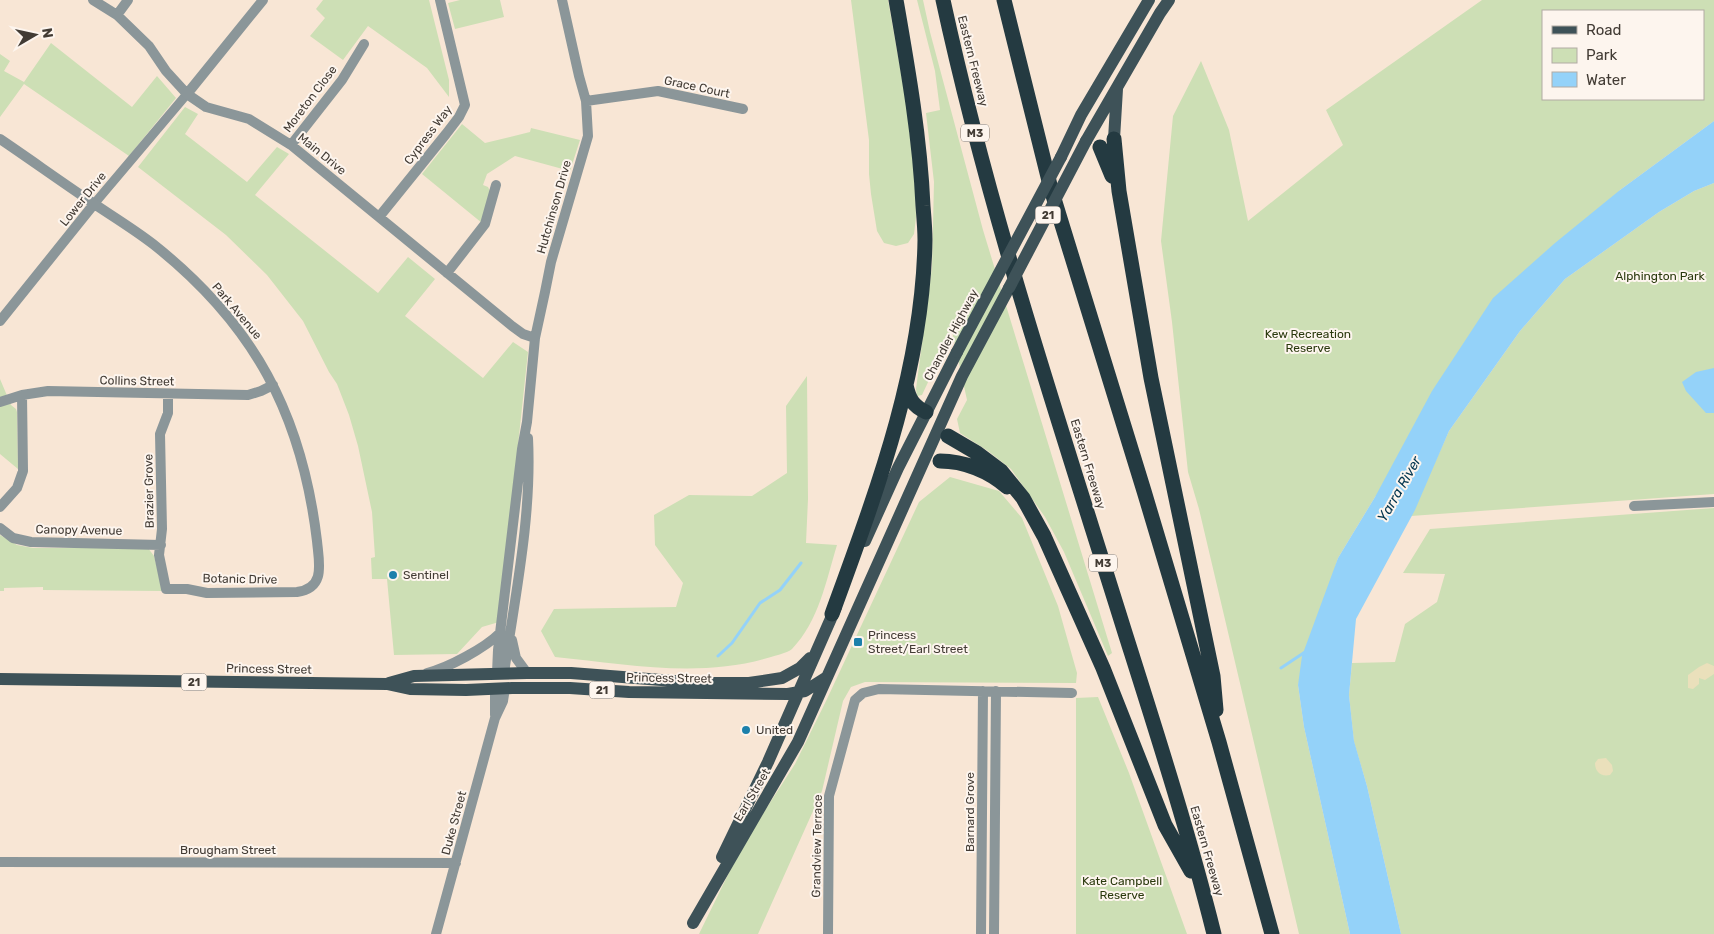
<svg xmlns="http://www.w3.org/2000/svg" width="1714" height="934" font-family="Rubik,sans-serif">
	<rect width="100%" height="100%" fill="#f8e6d5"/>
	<path fill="#cddfb5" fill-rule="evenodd" d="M323,0h106l20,80v17l-22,-29 -59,-42 -25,34 -33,-24 15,-18 -9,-9z
		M460,0h40l4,17 -49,12 -7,-26z
		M851,0h37l18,101 9,79 1,37 -2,17 -6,9 -12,3 -12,-3 -7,-12 -6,-37 -2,-20v-34z
		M917,0h6l7,32 53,198 129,423 -4,3 -44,-104 -19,-35 -34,-48 -23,-18 -28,-18 -3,-14 10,-19 -15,-69 -30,64 -5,1 -1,-7 16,-122 2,-85 -8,-69 14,-3 -5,-39z
		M1482,0h232v121l-94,69 -245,307 -37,61 -40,127 6,42 46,207h-51l-100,-425 -11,-37 -16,-150 -11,-81 12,-125 28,-55 28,69 19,91 95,-76 -17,-35zM1543,11h160v88h-160z
		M51,43l81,64 25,-31 19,22 -47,58 -105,-72 -24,33v-63l10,7 -6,10 20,11z
		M185,107l13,7 -13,20 62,48 30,-35 12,7 -34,41 123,98 30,-36 27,22 -30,37 78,62 30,-36 15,10 -29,270 -17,5 -25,27 -63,1 -7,-76h-15l-1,-21 4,-1 -3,-45 -14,-66 -9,-31 -12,-31 -8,-12 -26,-51 -36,-46 -41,-40 -88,-68z
		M462,124l23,19 45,-11 1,-4 49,12 -10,31 -55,-15 -28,18 -4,11 5,2 2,4 -8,32 -60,-49z
		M1714,183v311l-303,22 38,-85 71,-100 45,-52 94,-67 35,-21z
		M807,376l1,123 -2,44 31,2c-11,36 -18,76 -45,104 -5,4 -15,6 -21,8 -70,22 -146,7 -216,0l-14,-26 13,-22 122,-2 7,-24 -28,-38 -1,-30 35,-20 63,1 35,-23 -1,-67z
		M0,379l11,26 5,4 1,3 1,57 -18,-15z
		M950,477l49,14 23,27 36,88 19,67 -1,10 -211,-1 -14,5 -8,14 -21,90 -64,143h-59l43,-88 53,-82 32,-65 92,-197z
		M1714,508v426h-313l-34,-148 -13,-44 -5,-47 3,-32 43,-1 10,-38 32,-22 8,-28 -42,-1 27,-44z
		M0,535l17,10 16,3h115l6,8 9,35 -120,-1v-3l-39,1v3h-4z
		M1098,697l31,76 58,161h-111v-236z"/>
	<path fill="#eae0bb" d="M1707,663l7,3v8l-9,6 -6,-2v6l-6,5 -5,-1v-13l11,-8z
		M1606,758l6,7 1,6 -3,4c-9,2 -15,-3 -15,-12l3,-4z"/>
	<path fill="#94d2f9" d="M1714,121v62l-20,8 -35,21 -94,67 -45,52 -71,100 -34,79 -59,109 -7,76 5,46 13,45 34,148h-51l-46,-207 -6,-42 4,-29 36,-98 37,-61 57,-106 61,-93 62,-55 65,-53z
		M1714,368v45h-8l-20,-22 -4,-9 14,-10z"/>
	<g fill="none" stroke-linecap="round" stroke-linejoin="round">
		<path stroke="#94d2f9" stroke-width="3" d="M718,656l14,-13 28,-40 20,-13 21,-27
			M1281,668l24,-16"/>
		<path stroke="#8b9699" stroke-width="9" d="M94,204l93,-110"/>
		<path stroke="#8b9699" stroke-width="10" d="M93,0l24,15 32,31 17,25 21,23 19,13 43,12 42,26 221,181 11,8 12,4
			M117,15l11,-15
			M187,94l76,-94
			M586,101l72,-10 85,18
			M0,139c28,19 56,39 84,58 23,16 47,30 69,47 101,80 149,170 164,297 2,22 9,47 -20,51l-90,1 -20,-4h-21l-7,-34 3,-26 -2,-95 8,-21v-19
			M291,145l51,-65 22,-36
			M379,217l67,-83 13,-17 6,-12 -25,-105
			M447,273l38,-49 11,-39
			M0,321l94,-117
			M0,402l22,-7 26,-4 200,4 13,-4 12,-6
			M1634,506l80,-4
			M0,507l17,-19 6,-17 -1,-76
			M0,528l13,10 18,4 130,3
			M512,640l4,18 11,15
			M427,673c21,-5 58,-25 73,-40
			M497,673l1,-23 24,-201 5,-27 8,-84 10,-46 6,-30 37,-126 -2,-35 -7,-25 -17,-76
			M504,673c11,-77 28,-157 24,-235
			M495,715v-26
			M0,862l456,1
			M436,934l59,-216 8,-17 2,-13
			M828,934l1,-138 26,-96 8,-7 16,-4 193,4
			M981,934l2,-243
			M994,934l2,-243"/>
		<path stroke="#3e5258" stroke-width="12" d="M1114,139l3,-50
			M1086,141l74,-128 9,-13
			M1061,157l20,-42 68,-115
			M865,541l33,-73 59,-116
			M0,679l387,5 23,5 56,1 46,-2h58l59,4 159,2 17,-3 22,-14
			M389,683l25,-7 113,-3h44l129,10h49l33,-5 18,-10 10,-10
			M722,857l46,-95 68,-155
			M693,923l105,-181 164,-366 47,-88"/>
		<path stroke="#243a41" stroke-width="15" d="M943,0c47,217 118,427 184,639 31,98 62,195 87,295
			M1004,0l47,189 93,302 75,251 53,192
			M1114,139l5,52 32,187 62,298 3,34
			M1100,147l12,29
			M906,385c3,14 7,21 20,27
			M948,436l29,17 24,18 22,27 21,38 59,132 62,157 26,46
			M940,461c24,0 49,10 67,26
			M832,614c44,-121 91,-244 93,-374 0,-11 -1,-22 -2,-34 -3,-69 -15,-137 -27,-206"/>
		<path stroke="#3e5258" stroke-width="12" d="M1009,288l77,-147
			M957,352l104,-195"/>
	</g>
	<g fill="#1c80ab" stroke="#fdf5ee" stroke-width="2">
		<circle cx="393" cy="575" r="5"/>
		<rect x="853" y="637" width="10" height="10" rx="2.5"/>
		<circle cx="746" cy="730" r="5"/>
	</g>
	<g text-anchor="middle" stroke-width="4" stroke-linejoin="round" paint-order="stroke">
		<g fill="#fdf5ee" stroke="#7a736c" stroke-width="1">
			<rect x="961" y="124.5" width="28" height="17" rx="4"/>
			<rect x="1035.5" y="206.5" width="25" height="17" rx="4"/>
			<rect x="1089" y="554.5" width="28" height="17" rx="4"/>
			<rect x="181.5" y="673.5" width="25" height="17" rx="4"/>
			<rect x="589.5" y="681.5" width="25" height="17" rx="4"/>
		</g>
		<g font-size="11" font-weight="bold" fill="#423b34">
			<text x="975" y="137">M3</text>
			<text x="1048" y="219">21</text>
			<text x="1103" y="567">M3</text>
			<text x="194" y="686">21</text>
			<text x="602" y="694">21</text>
		</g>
		<g font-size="12" fill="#423b34" stroke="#fdf5ee">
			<text transform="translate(973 61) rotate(76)" y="4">Eastern Freeway</text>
			<text transform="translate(697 87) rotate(12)" y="4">Grace Court</text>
			<text transform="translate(310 99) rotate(-53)" y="4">Moreton Close</text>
			<text transform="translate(428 135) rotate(-53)" y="4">Cypress Way</text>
			<text transform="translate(322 154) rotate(39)" y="4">Main Drive</text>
			<text transform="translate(83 199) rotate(-51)" y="4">Lower Drive</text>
			<text transform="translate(554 207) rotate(-74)" y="4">Hutchinson Drive</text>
			<text transform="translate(237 311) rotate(50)" y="4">Park Avenue</text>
			<text transform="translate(951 335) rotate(-62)" y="4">Chandler Highway</text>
			<text transform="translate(137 381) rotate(1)" y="4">Collins Street</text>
			<text transform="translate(1088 464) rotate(73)" y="4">Eastern Freeway</text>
			<text transform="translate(149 491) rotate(-91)" y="4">Brazier Grove</text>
			<text transform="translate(79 530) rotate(1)" y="4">Canopy Avenue</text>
			<text transform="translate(240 579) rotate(1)" y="4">Botanic Drive</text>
			<text transform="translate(269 669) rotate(1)" y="4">Princess Street</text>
			<text transform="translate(669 678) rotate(1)" y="4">Princess Street</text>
			<text transform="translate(752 795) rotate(-59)" y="4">Earl Street</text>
			<text transform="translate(970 812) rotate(-90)" y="4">Barnard Grove</text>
			<text transform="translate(454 823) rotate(-75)" y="4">Duke Street</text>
			<text transform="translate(817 846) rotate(-89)" y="4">Grandview Terrace</text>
			<text x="228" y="854">Brougham Street</text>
			<text transform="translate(1207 851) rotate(74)" y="4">Eastern Freeway</text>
		</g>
		<g font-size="12" fill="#2a390d" stroke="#fdf5ee">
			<text x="1660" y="280">Alphington Park</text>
			<text x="1308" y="338">Kew Recreation<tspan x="1308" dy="14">Reserve</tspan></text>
			<text x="1122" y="885">Kate Campbell<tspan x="1122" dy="14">Reserve</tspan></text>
		</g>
		<g font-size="12" fill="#423b34" stroke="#fdf5ee" text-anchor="start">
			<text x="403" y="579">Sentinel</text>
			<text x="868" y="639">Princess<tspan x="868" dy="14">Street/Earl Street</tspan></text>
			<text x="756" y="734">United</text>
		</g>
		<g font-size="14" font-style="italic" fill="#00344e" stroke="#fdf5ee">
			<text transform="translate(1399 489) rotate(-60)" y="5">Yarra River</text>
		</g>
	</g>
	<rect x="1542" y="10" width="162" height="90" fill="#fdf5ee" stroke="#b2aba4"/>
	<rect x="1552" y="26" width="25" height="8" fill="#3e5258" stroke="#b2aba4"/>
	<text x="1586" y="35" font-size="15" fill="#423b34">Road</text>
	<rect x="1552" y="48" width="25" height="15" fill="#cddfb5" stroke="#b2aba4"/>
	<text x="1586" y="60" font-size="15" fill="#423b34">Park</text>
	<rect x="1552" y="72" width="25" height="15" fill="#94d2f9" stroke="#b2aba4"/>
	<text x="1586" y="85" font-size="15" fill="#423b34">Water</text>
	<g transform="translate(35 35) rotate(81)" stroke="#fdf5ee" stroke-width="4" paint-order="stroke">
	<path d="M0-4L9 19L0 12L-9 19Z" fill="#423b34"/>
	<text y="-8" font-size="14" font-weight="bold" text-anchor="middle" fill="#423b34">N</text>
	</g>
</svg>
